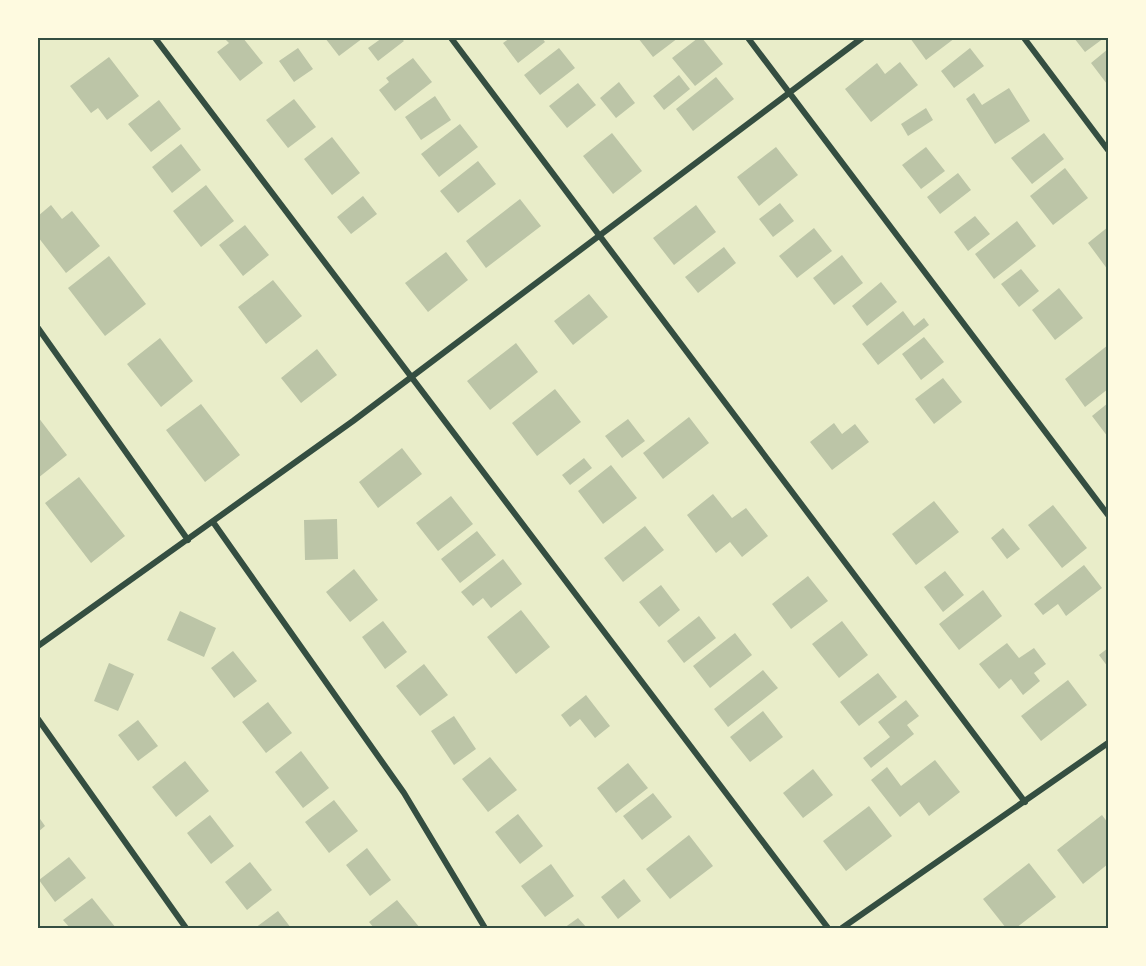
<svg xmlns="http://www.w3.org/2000/svg" width="1146" height="966" font-family="'Crimson Pro',serif">
	<rect width="100%" height="100%" fill="#e9edc9"/>
	<path fill="#bcc5a7" d="M224,38h19l20,25 -23,18 -23,-29 12,-9z
		M325,38h38l-24,18z
		M382,38h19l3,3 -26,20 -10,-13z
		M510,38h32l3,4 -27,21 -15,-20z
		M638,38h40l-25,19z
		M698,38h4l21,26 -28,22 -23,-28z
		M910,38h45l-29,22z
		M1074,38h30l-19,14z
		M298,48l15,21 -19,13 -15,-21z
		M559,48l16,20 -35,27 -16,-20z
		M970,48l14,18 -30,22 -13,-17z
		M1108,49v33l-1,2 -16,-21z
		M109,57l30,39 -32,24 -9,-12 -7,5 -21,-27z
		M413,58l19,24 -37,29 -16,-21 10,-8 -3,-4z
		M900,62l18,23 -47,37 -26,-33 32,-26 8,11z
		M679,75l11,14 -26,21 -11,-14z
		M716,77l18,22 -41,32 -17,-22z
		M619,82l16,21 -19,15 -16,-20z
		M578,83l18,22 -29,23 -18,-22z
		M1009,88l21,33 -35,23 -29,-45 8,-6 8,12z
		M435,96l16,24 -30,20 -16,-23z
		M294,99l22,28 -28,21 -22,-28z
		M159,100l22,29 -30,23 -23,-28z
		M926,108l7,12 -25,16 -7,-12z
		M460,124l18,23 -39,30 -18,-23z
		M612,133l30,38 -29,23 -30,-38z
		M1044,133l20,26 -32,25 -21,-26z
		M332,137l28,36 -28,22 -28,-36z
		M181,144l20,26 -29,23 -20,-26z
		M776,147l22,28 -39,31 -22,-29z
		M926,147l19,24 -24,18 -19,-24z
		M478,161l18,23 -38,29 -18,-22z
		M1065,168l23,30 -35,27 -23,-29z
		M958,173l13,17 -31,24 -13,-17z
		M206,185l28,36 -33,26 -28,-36z
		M363,196l14,18 -26,20 -14,-17z
		M520,199l21,27 -55,42 -20,-27z
		M780,203l14,18 -21,16 -14,-18z
		M51,205l11,14 10,-8 28,35 -34,27 -28,-36v-21z
		M696,205l20,27 -42,33 -21,-27z
		M975,216l15,18 -22,17 -14,-19z
		M1017,221l19,25 -42,33 -19,-25z
		M245,225l24,30 -26,21 -24,-31z
		M1108,227v43l-20,-27z
		M814,228l18,23 -35,27 -18,-22z
		M724,247l12,16 -38,30 -13,-16z
		M446,252l22,28 -40,32 -23,-29z
		M842,255l21,28 -29,22 -21,-27z
		M109,256l37,48 -41,32 -37,-48z
		M1021,269l18,22 -20,16 -18,-23z
		M273,280l29,36 -36,28 -28,-37z
		M881,282l16,20 -30,24 -15,-20z
		M1059,288l24,30 -28,22 -23,-30z
		M589,294l19,23 -35,28 -19,-24z
		M903,311l11,15 10,-8 5,7 -51,40 -16,-21z
		M924,337l20,25 -23,18 -19,-26z
		M160,338l33,43 -32,26 -34,-43z
		M516,343l22,29 -48,38 -23,-29z
		M1108,345v44l-23,18 -20,-28z
		M317,349l20,26 -36,28 -20,-25z
		M943,378l19,24 -28,22 -19,-25z
		M555,389l26,33 -44,34 -25,-33z
		M1108,403v34l-16,-21z
		M201,404l39,51 -35,27 -39,-52z
		M38,417l29,38 -29,23z
		M689,417l20,26 -46,36 -20,-26z
		M628,419l17,22 -23,17 -17,-22z
		M834,423l8,11 13,-10 14,18 -37,28 -22,-28z
		M402,448l20,26 -44,34 -19,-26z
		M584,458l8,10 -22,17 -8,-10z
		M611,465l26,33 -34,26 -25,-33z
		M79,477l46,59 -34,27 -46,-60z
		M713,494l19,24 14,-10 22,28 -26,21 -12,-15 -14,11 -29,-38z
		M451,496l22,28 -35,27 -22,-28z
		M934,501l25,31 -43,33 -24,-31z
		M1053,505l34,43 -25,20 -34,-43z
		M337,519l1,40 -33,1 -1,-40z
		M645,526l19,24 -41,32 -19,-24z
		M1003,528l17,21 -13,10 -16,-21z
		M477,531l19,24 -36,28 -19,-24z
		M503,559l19,25 -31,24 -8,-10 -10,8 -12,-14z
		M1084,565l18,23 -36,28 -8,-12 -15,11 -9,-11z
		M354,569l24,31 -28,22 -24,-30z
		M945,571l19,24 -21,17 -19,-25z
		M808,576l20,25 -37,28 -19,-25z
		M661,585l19,25 -21,17 -20,-25z
		M983,590l19,26 -43,34 -20,-26z
		M521,610l29,37 -34,27 -29,-37z
		M180,611l36,17 -12,29 -37,-17z
		M699,616l17,22 -32,25 -17,-22z
		M383,621l24,31 -22,17 -23,-32z
		M842,621l26,34 -29,23 -27,-34z
		M735,633l17,22 -42,33 -17,-22z
		M1007,643l12,15 15,-10 12,16 -12,9 6,8 -17,14 -12,-16 -12,10 -20,-25z
		M1108,648v19l-9,-12z
		M233,651l24,30 -23,17 -23,-30z
		M109,663l25,11 -16,37 -24,-10z
		M424,664l24,31 -28,21 -24,-30z
		M763,670l15,18 -50,39 -14,-18z
		M878,673l19,24 -38,29 -19,-24z
		M1068,680l19,25 -46,36 -20,-25z
		M586,695l24,31 -15,12 -15,-19 -10,8 -9,-12z
		M906,700l13,16 -12,9 7,9 -43,34 -8,-10 27,-21 -12,-15z
		M268,702l24,31 -26,20 -24,-31z
		M763,711l20,26 -33,25 -20,-25z
		M454,716l22,33 -22,16 -23,-34z
		M138,720l20,26 -20,15 -20,-26z
		M301,751l28,37 -26,20 -28,-36z
		M490,757l27,33 -29,22 -26,-33z
		M935,760l25,32 -31,24 -10,-14 -19,15 -29,-37 16,-13 14,19z
		M185,761l24,30 -33,26 -24,-30z
		M628,763l20,25 -32,25 -19,-25z
		M813,769l20,26 -30,23 -20,-25z
		M653,793l19,24 -30,23 -19,-24z
		M334,800l24,31 -29,22 -24,-31z
		M869,806l23,30 -46,35 -23,-30z
		M518,814l25,32 -23,18 -25,-32z
		M210,815l24,31 -23,18 -24,-31z
		M1102,815l6,8v41l-25,20 -26,-34z
		M38,816l7,10 -7,6z
		M689,835l24,31 -43,33 -24,-30z
		M367,848l24,32 -21,16 -24,-31z
		M69,857l17,21 -31,24 -16,-22z
		M250,862l22,28 -25,20 -22,-28z
		M1029,863l27,34 -40,31h-10l-23,-29z
		M551,864l23,32 -29,21 -24,-31z
		M624,879l17,22 -23,18 -17,-22z
		M92,898l24,30h-46l-7,-8z
		M397,900l23,28h-46l-5,-6z
		M278,911l13,17h-36z
		M578,918l9,10h-23z"/>
	<g fill="none" stroke-linecap="round" stroke-linejoin="round">
		<path stroke="#344e41" stroke-width="6" d="M155,38l673,890
			M451,38l574,764
			M748,38l360,477
			M1024,38l84,112
			M38,328l150,212
			M213,522l191,271 81,135
			M38,646l315,-225 509,-383
			M38,719l148,209
			M842,928l266,-185"/>
	</g>
	<rect width="1146" height="966" fill="none" stroke="#fefae0" stroke-width="78"/>
	<rect x="39" y="39" width="1068" height="888" fill="none" stroke="#344e41" stroke-width="2"/>
</svg>
